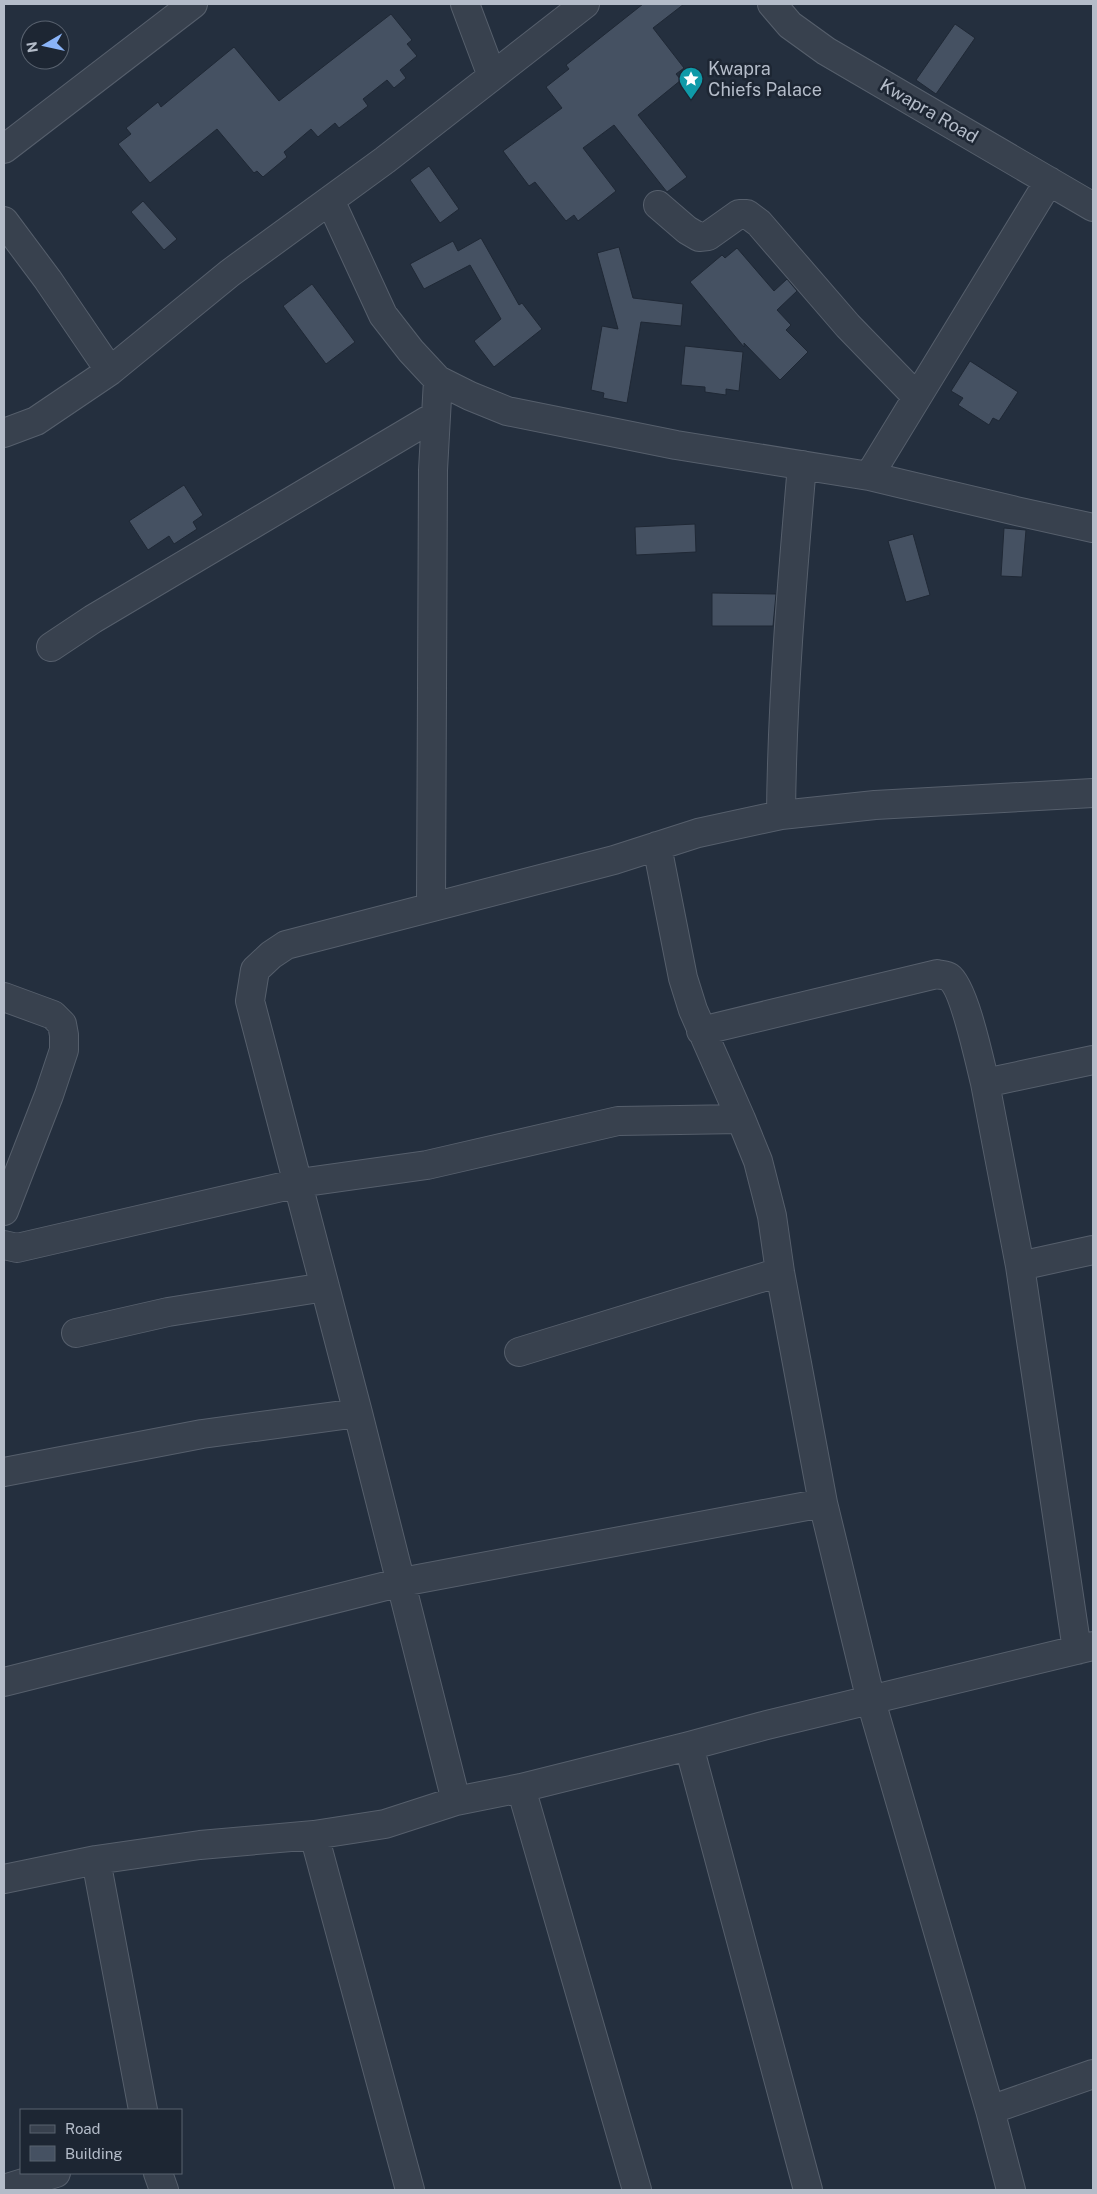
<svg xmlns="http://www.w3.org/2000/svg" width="1097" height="2194" font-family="'Public Sans',sans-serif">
	<rect width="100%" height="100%" fill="#242f3e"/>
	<path fill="#455162" stroke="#1f2835" d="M643,4h41l-31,24 31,40 -8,6 5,6 -43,35 49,62 -20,15 -53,-67 -31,23 33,43 -38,30 -4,-6 -8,6 -31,-39 -6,4 -26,-35 59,-43 -16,-21 23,-18 -3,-4z
		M391,14l21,26 -5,4 10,12 -17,14 6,8 -12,10 -7,-8 -24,19 5,7 -29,22 -4,-5 -17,14 -7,-8 -27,23 3,5 -24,20 -6,-6 -3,2 -37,-44 -67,54 -32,-39 13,-10 -5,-6 32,-26 3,5 73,-60 45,54z
		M955,24l20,14 -39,56 -20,-14z
		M429,166l30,43 -19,14 -30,-43z
		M143,201l34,38 -13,11 -33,-38z
		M481,238l38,67 3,-2 20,26 -48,38 -20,-26 27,-22 -31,-54 -46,24 -14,-25 43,-23 5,10z
		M619,247l14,51 50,6 -2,22 -40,-4 -14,81 -24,-5 1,-5 -13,-3 11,-64 16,3 -21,-76z
		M737,248l37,43 13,-12 10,12 -20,19 14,15 -5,5 22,22 -28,28 -36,-37v4l-54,-65 32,-27 3,3z
		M312,284l43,58 -29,22 -43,-58z
		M685,346l58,6 -4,39 -13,-2v6l-21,-3v-5l-24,-2z
		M970,361l48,31 -19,29 -6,-3 -4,7 -31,-20 5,-7 -12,-7z
		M184,485l19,30 -10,7 4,7 -23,15 -5,-8 -21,14 -19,-29z
		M695,524l1,28 -60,3 -1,-28z
		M1004,528l22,2 -4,47 -21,-1z
		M913,534l17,61 -24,7 -18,-61z
		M712,593l64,1 -3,32h-61z"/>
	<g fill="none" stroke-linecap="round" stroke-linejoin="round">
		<defs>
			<path id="minor" d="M465,4l27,72
				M772,4l18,21 36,26 267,156
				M4,149l189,-145
				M330,200l53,115 28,36 27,29 32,16 37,15 169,34 193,31 147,35 77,17
				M658,205l29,25 12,7 9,-1 31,-22h8l12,9 89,103 68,70
				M4,221l44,59 62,91
				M4,433l32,-12 74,-50 120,-98 155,-113 200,-156
				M869,476l180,-295
				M51,647l42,-28 342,-203
				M781,815c1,-117 11,-234 21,-350
				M657,846l26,132 10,32 48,109
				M431,907l2,-437 5,-90
				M4,997l49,18 9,9 2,11v15l-15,45 -45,116
				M701,1031l236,-57c3,1 9,1 12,3 15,10 31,86 36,106
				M1093,1060l-108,23 35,183 73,-16
				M4,1245l13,3 282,-65 128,-18 191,-44 123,-2 17,42 14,55 8,56 43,231 48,198 119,409 21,80
				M1020,1266l57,384
				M76,1333l92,-21 157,-25
				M519,1352l261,-80
				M4,1472l198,-38 156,-21
				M4,1682l398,-100 421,-79
				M689,1746l119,444
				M521,1788l116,402
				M456,1801l-98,-388 -108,-412 5,-31 16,-15 15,-10 328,-85 84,-27 83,-18 94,-10 218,-12
				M314,1835l96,355
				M96,1860l47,250
				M4,1879l92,-19 104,-15 114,-10 71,-11 71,-23 65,-13 168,-42 74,-20 330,-80
				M990,2110l103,-36
				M158,2173l6,17
				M4,2189l52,-16"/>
		</defs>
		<use href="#minor" stroke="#565f6c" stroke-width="30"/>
		<use href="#minor" stroke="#38414e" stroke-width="28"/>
	</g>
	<defs>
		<symbol id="sight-pin" viewBox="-11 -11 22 30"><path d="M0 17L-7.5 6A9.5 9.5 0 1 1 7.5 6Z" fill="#0f9aa8" stroke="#1d2633"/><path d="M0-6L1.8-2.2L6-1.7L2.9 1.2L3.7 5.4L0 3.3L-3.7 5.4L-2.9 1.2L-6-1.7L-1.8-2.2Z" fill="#fff"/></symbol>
	</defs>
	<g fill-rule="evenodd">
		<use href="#sight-pin" x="677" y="65" width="28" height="38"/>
	</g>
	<g text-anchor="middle" stroke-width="5" stroke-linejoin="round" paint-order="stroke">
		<g font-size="18" fill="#b4bcc9" stroke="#1d2633" text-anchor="start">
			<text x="708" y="75">Kwapra<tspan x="708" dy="21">Chiefs Palace</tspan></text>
		</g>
		<g font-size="18" fill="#b4bcc9" stroke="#1d2633">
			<text transform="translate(929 111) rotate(30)" y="6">Kwapra Road</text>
		</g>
	</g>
	<rect width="1097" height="2194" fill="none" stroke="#b4bcc9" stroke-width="10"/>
	<rect x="20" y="2109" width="162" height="65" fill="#1d2633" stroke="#59626f"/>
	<rect x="30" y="2125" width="25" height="8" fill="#38414e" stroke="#59626f"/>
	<text x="65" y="2134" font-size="15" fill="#b4bcc9">Road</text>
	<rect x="30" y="2146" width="25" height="15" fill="#455162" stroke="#59626f"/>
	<text x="65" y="2159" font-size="15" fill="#b4bcc9">Building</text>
	<g transform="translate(45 45) rotate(261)"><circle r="24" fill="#1d2633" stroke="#59626f"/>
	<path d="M0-4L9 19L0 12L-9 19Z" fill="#8ab4f8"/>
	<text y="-8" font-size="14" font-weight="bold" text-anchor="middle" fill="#b4bcc9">N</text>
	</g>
</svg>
